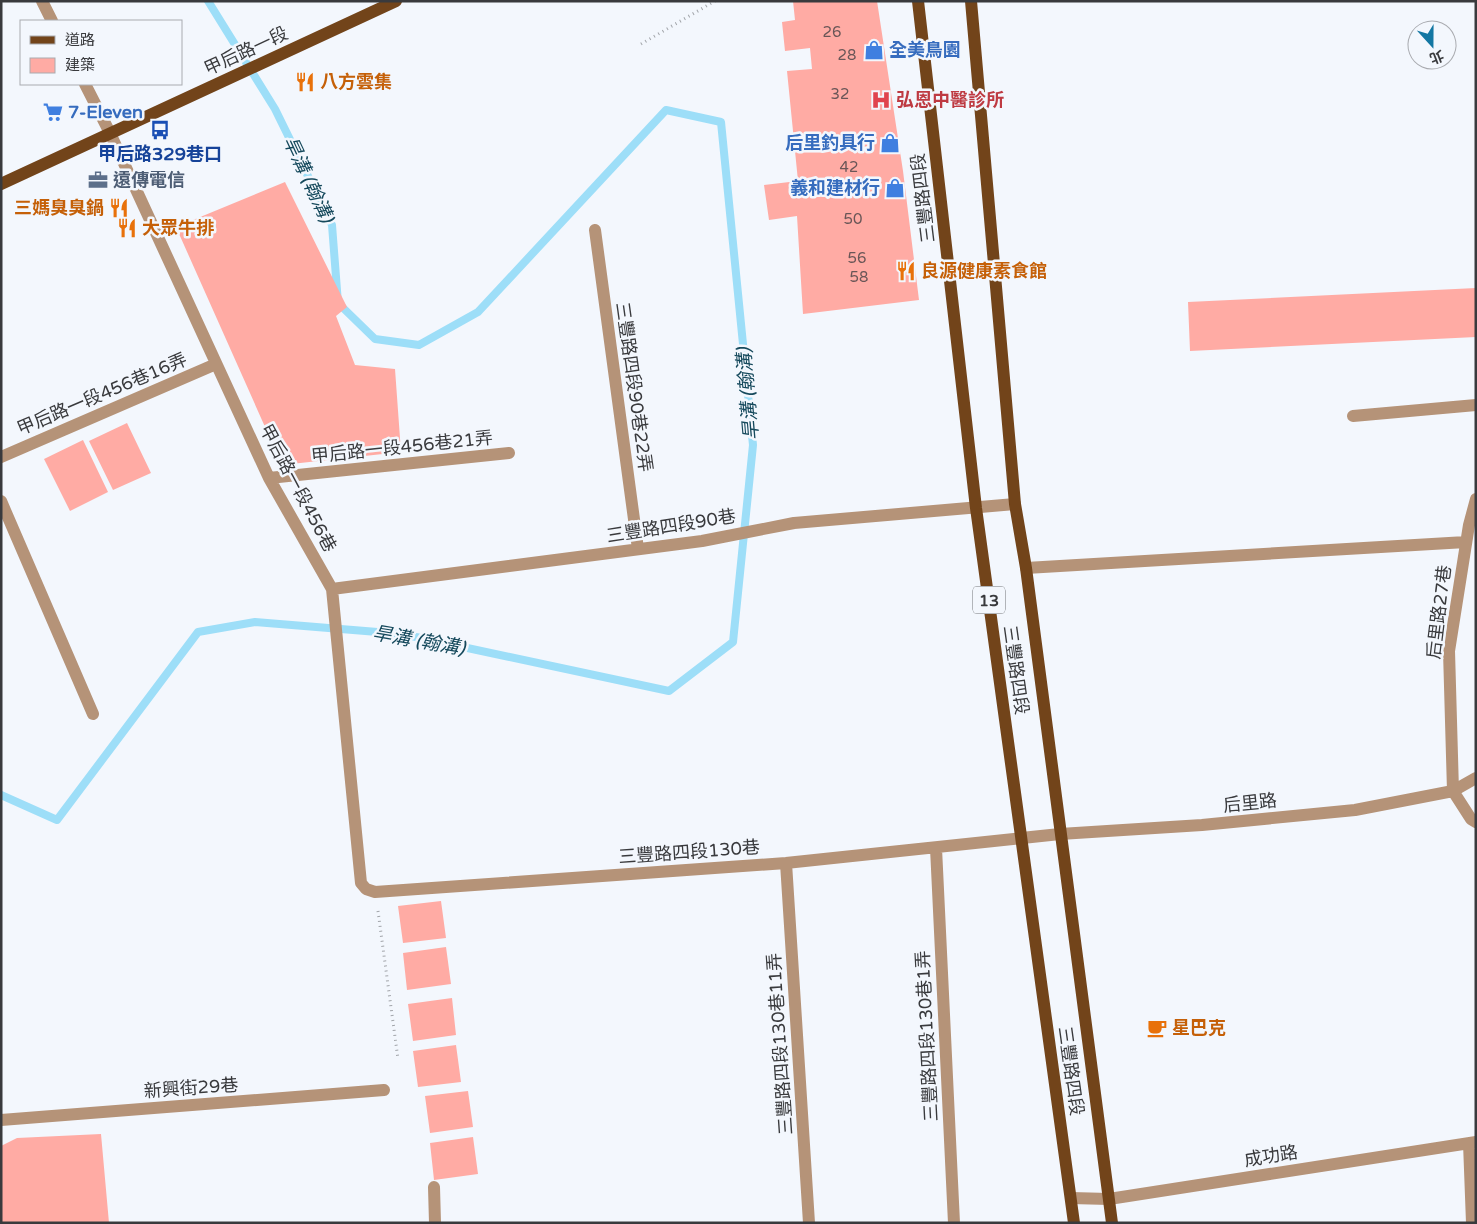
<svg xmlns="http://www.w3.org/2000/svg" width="1477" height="1224" font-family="'Varela Round','Noto Sans TC',sans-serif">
	<rect width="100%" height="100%" fill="#f3f7fd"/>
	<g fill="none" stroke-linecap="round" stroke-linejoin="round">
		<path stroke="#9ddef8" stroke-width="8" d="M1,795l56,25 141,-188 57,-10 147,12 267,57 64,-49 20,-197 -32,-323 -55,-12 -188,202 -59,33 -44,-6 -37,-36 -6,-78 -57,-116 -67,-108"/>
	</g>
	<path fill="#ffaba4" d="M793,1h84l26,170 16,129 -116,14 -6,-98 -28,4 -5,-35 34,-4 -11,-110 25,-2 -2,-21 -25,3 -3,-29 13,-2z
		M285,182l62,125 -11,9 19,49 40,4 6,83 -119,13 -106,-238z
		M1476,288v49l-286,14 -2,-49z
		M127,423l24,50 -38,17 -24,-49z
		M83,440l25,52 -38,19 -26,-52z
		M441,901l5,37 -43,5 -5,-37z
		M446,947l5,37 -44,6 -4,-37z
		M452,998l4,37 -43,6 -5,-37z
		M456,1045l5,37 -43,5 -5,-36z
		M468,1091l5,36 -43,6 -5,-37z
		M101,1134l8,89h-108v-77l16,-8z
		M473,1137l5,37 -44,6 -4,-37z"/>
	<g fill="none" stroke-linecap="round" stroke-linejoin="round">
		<path stroke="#a2a5aa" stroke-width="3" stroke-dasharray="1 4" stroke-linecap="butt" d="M641,44l74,-43
			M378,911l20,148"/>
		<path stroke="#b59378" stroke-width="12" d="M42,1l10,20
			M85,84l25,49 159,345 63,111 29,294 5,6 9,3 411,-29 274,-29 142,-9 153,-15 98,-19 23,-13
			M595,230l43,319
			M1353,416l123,-11
			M1,457l215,-93
			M269,478l240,-25
			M1476,499l-7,26 -20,126 4,140 18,28 5,3
			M1,501l92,213
			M1026,568l440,-26
			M332,589l370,-48 92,-18 221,-19
			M936,848l18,375
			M786,863l23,360
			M1,1120l383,-30
			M1469,1143l3,80
			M434,1187l1,36
			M1071,1198l38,1 367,-57"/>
		<path stroke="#72441a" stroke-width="12" d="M918,1l58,507 98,715
			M971,1l44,503 11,64 86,655
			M1,184l395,-183"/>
	</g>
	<defs>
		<symbol id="shop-bare" viewBox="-9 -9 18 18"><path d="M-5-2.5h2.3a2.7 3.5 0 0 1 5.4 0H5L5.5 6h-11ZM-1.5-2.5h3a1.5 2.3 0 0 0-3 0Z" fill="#3f7fe0" stroke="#f3f7fd" stroke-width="2.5" paint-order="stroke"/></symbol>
		<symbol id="restaurant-bare" viewBox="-9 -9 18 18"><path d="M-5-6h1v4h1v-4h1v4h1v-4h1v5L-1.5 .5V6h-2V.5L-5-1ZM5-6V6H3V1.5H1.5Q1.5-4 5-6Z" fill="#e8710a" stroke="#f3f7fd" stroke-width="2.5" paint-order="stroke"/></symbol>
		<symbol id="hospital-bare" viewBox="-9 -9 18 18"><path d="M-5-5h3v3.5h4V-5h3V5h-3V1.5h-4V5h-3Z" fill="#e0444e" stroke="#f3f7fd" stroke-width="2.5" paint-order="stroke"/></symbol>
		<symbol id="supermarket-bare" viewBox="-9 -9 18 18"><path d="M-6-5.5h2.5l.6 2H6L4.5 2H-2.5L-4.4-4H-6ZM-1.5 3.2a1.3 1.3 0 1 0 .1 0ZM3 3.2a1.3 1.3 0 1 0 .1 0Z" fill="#3f7fe0" stroke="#f3f7fd" stroke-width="2.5" paint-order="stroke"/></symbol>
		<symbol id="bus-bare" viewBox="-9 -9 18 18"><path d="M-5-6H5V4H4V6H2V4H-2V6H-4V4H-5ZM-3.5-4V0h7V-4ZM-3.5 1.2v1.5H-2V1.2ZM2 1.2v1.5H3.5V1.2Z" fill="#1a4fb4" stroke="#f3f7fd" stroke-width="2.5" paint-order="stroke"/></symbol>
		<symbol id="office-bare" viewBox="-9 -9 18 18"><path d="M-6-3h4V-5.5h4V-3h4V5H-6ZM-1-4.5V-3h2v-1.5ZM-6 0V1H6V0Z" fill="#5c6f8a" stroke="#f3f7fd" stroke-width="2.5" paint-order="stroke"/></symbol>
		<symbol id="cafe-bare" viewBox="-9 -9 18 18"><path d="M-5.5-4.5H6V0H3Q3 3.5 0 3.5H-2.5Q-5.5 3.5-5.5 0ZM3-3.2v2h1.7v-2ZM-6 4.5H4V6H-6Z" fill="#e8710a" stroke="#f3f7fd" stroke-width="2.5" paint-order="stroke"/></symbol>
	</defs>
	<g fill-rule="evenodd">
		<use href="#shop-bare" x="860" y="36" width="28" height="28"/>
		<use href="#restaurant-bare" x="291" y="68" width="28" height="28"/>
		<use href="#hospital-bare" x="867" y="86" width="28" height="28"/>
		<use href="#supermarket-bare" x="39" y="98" width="28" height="28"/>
		<use href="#bus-bare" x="146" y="116" width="28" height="28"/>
		<use href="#shop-bare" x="876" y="129" width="28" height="28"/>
		<use href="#office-bare" x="84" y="166" width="28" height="28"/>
		<use href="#shop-bare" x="881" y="174" width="28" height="28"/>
		<use href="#restaurant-bare" x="105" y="194" width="28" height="28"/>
		<use href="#restaurant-bare" x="113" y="214" width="28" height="28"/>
		<use href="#restaurant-bare" x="892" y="257" width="28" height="28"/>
		<use href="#cafe-bare" x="1143" y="1014" width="28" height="28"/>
	</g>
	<g text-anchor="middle" stroke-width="5" stroke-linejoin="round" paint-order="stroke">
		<g font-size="15" fill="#6a5657">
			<text x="832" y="37">26</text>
			<text x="847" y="60">28</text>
			<text x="840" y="99">32</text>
			<text x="849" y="172">42</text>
			<text x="853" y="224">50</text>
			<text x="857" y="263">56</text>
			<text x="859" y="282">58</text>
		</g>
		<rect fill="#f3f7fd" stroke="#717377" stroke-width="1" x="973" y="586.5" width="32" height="27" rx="4"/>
		<g font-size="16" font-weight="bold" fill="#393a3d">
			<text x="989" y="606">13</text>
		</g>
		<g font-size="18" font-weight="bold" fill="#366cbe" stroke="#f3f7fd" text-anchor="start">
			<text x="889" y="56">全美鳥園</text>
			<text x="68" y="118">7-Eleven</text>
			<text x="875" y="149" text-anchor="end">后里釣具行</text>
			<text x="880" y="194" text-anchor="end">義和建材行</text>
		</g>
		<g font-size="18" fill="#393a3d" stroke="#f3f7fd">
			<text transform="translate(246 51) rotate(-25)" y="6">甲后路一段</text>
			<text transform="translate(923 198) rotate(-97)" y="6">三豐路四段</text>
			<text transform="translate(634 387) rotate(82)" y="6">三豐路四段90巷22弄</text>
			<text transform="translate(102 394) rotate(-23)" y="6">甲后路一段456巷16弄</text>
			<text transform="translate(402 447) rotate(-6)" y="6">甲后路一段456巷21弄</text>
			<text transform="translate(298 488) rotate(62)" y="6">甲后路一段456巷</text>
			<text transform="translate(671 526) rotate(-9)" y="6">三豐路四段90巷</text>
			<text transform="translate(1439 612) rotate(-83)" y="6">后里路27巷</text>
			<text transform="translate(1016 670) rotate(82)" y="6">三豐路四段</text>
			<text transform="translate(1250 803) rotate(-6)" y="6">后里路</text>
			<text transform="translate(689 852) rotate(-4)" y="6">三豐路四段130巷</text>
			<text transform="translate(927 1036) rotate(-93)" y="6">三豐路四段130巷1弄</text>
			<text transform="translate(780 1044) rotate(-94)" y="6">三豐路四段130巷11弄</text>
			<text transform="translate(1071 1071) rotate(82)" y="6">三豐路四段</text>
			<text transform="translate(191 1088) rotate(-4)" y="6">新興街29巷</text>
			<text transform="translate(1271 1156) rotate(-9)" y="6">成功路</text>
		</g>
		<g font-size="18" font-weight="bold" fill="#c56008" stroke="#f3f7fd" text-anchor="start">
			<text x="320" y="88">八方雲集</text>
			<text x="104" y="214" text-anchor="end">三媽臭臭鍋</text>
			<text x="142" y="234">大眾牛排</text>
			<text x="921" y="277">良源健康素食館</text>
			<text x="1172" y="1034">星巴克</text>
		</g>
		<g font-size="18" font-weight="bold" fill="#be3a42" stroke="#f3f7fd" text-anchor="start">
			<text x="896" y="106">弘恩中醫診所</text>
		</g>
		<g font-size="18" font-weight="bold" fill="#164399" stroke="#f3f7fd">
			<text x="160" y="160">甲后路329巷口</text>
		</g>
		<g font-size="18" font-weight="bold" fill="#4e5e75" stroke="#f3f7fd" text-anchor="start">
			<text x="113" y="186">遠傳電信</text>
		</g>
		<g font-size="19" font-style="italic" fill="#15495c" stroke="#f3f7fd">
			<text transform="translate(309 179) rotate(65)" y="7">旱溝 (翰溝)</text>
			<text transform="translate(747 394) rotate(-95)" y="7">旱溝 (翰溝)</text>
			<text transform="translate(419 640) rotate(10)" y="7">旱溝 (翰溝)</text>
		</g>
	</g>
	<rect width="1477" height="1224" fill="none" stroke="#393a3d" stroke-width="5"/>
	<rect x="20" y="20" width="162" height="65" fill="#f3f7fd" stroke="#a9abb0"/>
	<rect x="30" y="36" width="25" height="8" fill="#72441a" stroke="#a9abb0"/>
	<text x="65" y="45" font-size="15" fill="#393a3d">道路</text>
	<rect x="30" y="58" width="25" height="15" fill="#ffaba4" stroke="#a9abb0"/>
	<text x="65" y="70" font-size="15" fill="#393a3d">建築</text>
	<g transform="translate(1432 45) rotate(159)"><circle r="24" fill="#f3f7fd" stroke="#a9abb0"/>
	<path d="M0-4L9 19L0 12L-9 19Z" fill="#1377a3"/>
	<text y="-8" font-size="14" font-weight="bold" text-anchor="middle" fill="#393a3d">北</text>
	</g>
</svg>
